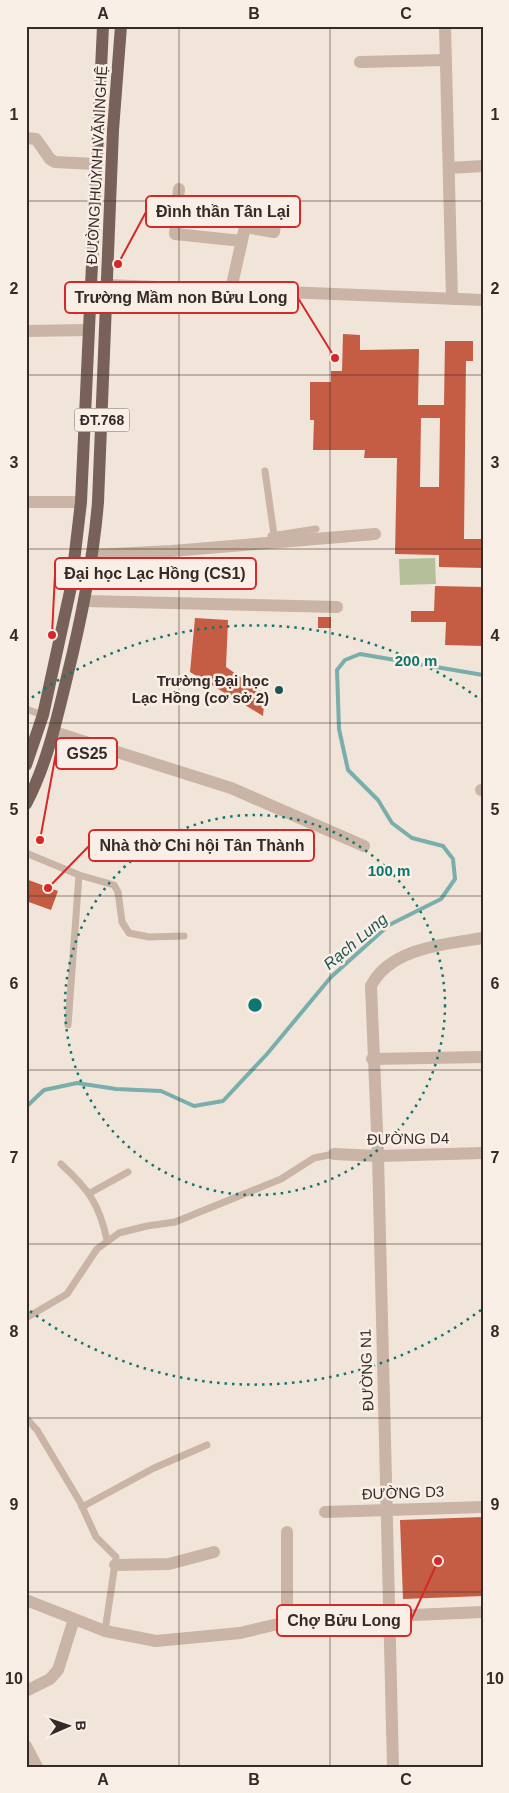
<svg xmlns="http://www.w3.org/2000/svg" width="509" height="1793" font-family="Helvetica,sans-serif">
	<rect width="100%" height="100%" fill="#f1e5da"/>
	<path fill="#b5c09a" d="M435,558l1,26 -36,1 -1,-26z"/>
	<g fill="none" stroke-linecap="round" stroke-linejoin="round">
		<path stroke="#79aead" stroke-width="4" d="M26,1107l18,-17 33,-7 39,6 45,2 33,15 29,-5 44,-47 64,-77 58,-52 52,-26 14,-20 -2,-20 -10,-13 -31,-8 -20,-15 -14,-23 -30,-30 -9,-41 -2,-59 8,-10 15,-6 123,21"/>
	</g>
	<path fill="#c55c44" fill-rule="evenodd" d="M343,334l17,1v15l59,-1 -1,56h26l1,-64h28v20h-7l-2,178h19v29l-44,-1v-12l-44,-1 2,-96h-33l1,-8h-52l1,-30h-4v-38h21v-11h11zM421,418h19l-1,69h-19z
		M435,586l48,1v59l-38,-1 1,-23h-35v-11h23z
		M318,617h13v11h-13z
		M195,618l33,2 -2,47 39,27 -2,22 -73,-44z
		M26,879l32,12 -7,19 -25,-9z
		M483,1517v79l-80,3 -3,-79z"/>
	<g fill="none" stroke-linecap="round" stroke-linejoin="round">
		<path stroke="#c9b4a6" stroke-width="7" d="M265,471l9,64
			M271,536l45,-7
			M26,709l17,6
			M26,853l53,22 35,10 4,7 4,30 7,11 20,4 35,-1
			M68,1025l11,-150
			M61,1164c27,25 38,39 46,76
			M90,1193l38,-21
			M26,1318l41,-24 30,-45 22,-16 28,-7 28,-4 106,-43 33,-21 20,-4
			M26,1418l11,12 43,72 16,35 20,20 -11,74
			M82,1507l72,-39 53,-23"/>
		<path stroke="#c9b4a6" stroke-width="12" d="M445,26l7,273
			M360,62l86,-2
			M26,138l10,1 14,20 5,3 40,2
			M449,168l34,-2
			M179,189l-4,45 67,7
			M108,285l375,15
			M231,289l14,-62 29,5 5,-30
			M26,331l63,-1
			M26,502h55
			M94,555l78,-4 203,-17
			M86,601l251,6
			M54,732l177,56 133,58
			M481,790h2
			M372,1059l111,-2
			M334,1154l44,2 105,-3
			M325,1512l158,-5
			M115,1565l54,-1 45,-12
			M26,1600l79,31 51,10 84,-8 55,-13 188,-8
			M287,1622v-90
			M26,1691l24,-12 8,-9 16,-51
			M26,1746l11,21
			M393,1767l-15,-611 -7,-170c19,-38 74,-42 112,-48"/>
		<path stroke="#776158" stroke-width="12" d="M26,765l17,-50 28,-128 10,-85 22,-476
			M26,804c20,-38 30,-81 40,-123 15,-60 27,-117 32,-179l15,-372 8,-104"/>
	</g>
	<path fill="none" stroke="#352a27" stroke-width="1" stroke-opacity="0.55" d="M179,26v1741M330,26v1741M26,201h457M26,375h457M26,549h457M26,723h457M26,896h457M26,1070h457M26,1244h457M26,1418h457M26,1592h457"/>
	<g fill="none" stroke="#0f766e" stroke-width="2.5" stroke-dasharray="2.5 5">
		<circle cx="255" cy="1005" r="190"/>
		<path d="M481 1310A380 380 0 0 1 26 1308M26 702A380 380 0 0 1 481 700"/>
	</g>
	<circle fill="#1d5556" stroke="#f9efe6" stroke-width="2" cx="279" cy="690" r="5"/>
	<g text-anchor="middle" stroke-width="5" stroke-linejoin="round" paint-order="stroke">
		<rect fill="#f9efe6" stroke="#706560" stroke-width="1" x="74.5" y="408.5" width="55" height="23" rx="4"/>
		<g font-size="14" font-weight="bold" fill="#352a27">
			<text x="102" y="425">ĐT.768</text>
		</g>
		<g font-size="15" fill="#352a27" stroke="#f9efe6">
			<text transform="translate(97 165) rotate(-87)" y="5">ĐƯỜNG HUỲNH VĂN NGHỆ</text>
			<text transform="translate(408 1139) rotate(-1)" y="5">ĐƯỜNG D4</text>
			<text transform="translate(367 1370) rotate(-92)" y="5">ĐƯỜNG N1</text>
			<text transform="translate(403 1493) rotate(-2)" y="5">ĐƯỜNG D3</text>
		</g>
		<g font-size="15" font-weight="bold" fill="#352a27" stroke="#f9efe6" text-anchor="end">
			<text x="269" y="686">Trường Đại học<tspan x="269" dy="17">Lạc Hồng (cơ sở 2)</tspan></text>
		</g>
		<g font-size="16" font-style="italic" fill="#1d5556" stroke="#f9efe6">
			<text transform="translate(355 941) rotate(-40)" y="6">Rạch Lung</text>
		</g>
	</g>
	<circle cx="255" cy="1005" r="8" fill="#0f766e" stroke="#f9efe6" stroke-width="2.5"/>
	<g font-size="15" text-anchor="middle" font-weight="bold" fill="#0f766e" stroke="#f9efe6" stroke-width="5" stroke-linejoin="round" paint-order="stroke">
		<text x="416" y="666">200 m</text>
		<text x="389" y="876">100 m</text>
	</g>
	<path fill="none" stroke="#d62828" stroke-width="2" d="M118 264L146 212M335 358L298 298M52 635L55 574M40 840L56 753M48 888L89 846M438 1561L411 1620"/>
	<g fill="#d62828" stroke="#f9efe6" stroke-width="2">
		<circle cx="118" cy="264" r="5"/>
		<circle cx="335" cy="358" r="5"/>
		<circle cx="52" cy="635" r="5"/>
		<circle cx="40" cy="840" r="5"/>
		<circle cx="48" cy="888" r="5"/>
		<circle cx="438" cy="1561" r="5"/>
	</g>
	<g fill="#f9efe6" stroke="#d62828" stroke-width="2">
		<rect x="146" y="196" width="154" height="31" rx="5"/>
		<rect x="65" y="282" width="233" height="31" rx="5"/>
		<rect x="55" y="558" width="201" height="31" rx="5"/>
		<rect x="56" y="738" width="61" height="31" rx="5"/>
		<rect x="89" y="830" width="225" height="31" rx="5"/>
		<rect x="277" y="1605" width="134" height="31" rx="5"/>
	</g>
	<g font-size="16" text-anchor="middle" font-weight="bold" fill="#352a27">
		<text x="223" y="217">Đình thần Tân Lại</text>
		<text x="181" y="303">Trường Mầm non Bửu Long</text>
		<text x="155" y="579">Đại học Lạc Hồng (CS1)</text>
		<text x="87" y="759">GS25</text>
		<text x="202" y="851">Nhà thờ Chi hội Tân Thành</text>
		<text x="344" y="1626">Chợ Bửu Long</text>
	</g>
	<rect width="509" height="1793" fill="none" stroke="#f9efe6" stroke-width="55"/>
	<g transform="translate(68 1726) rotate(88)" stroke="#f9efe6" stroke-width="4" paint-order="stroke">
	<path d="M0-4L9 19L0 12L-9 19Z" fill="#352a27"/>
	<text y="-8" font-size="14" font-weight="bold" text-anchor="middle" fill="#352a27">B</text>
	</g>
	<rect x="28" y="28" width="454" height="1738" fill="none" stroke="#352a27" stroke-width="2"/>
	<g font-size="16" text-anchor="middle" font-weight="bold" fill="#352a27">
		<text x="103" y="19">A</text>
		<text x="254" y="19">B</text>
		<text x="406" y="19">C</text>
		<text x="14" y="120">1</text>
		<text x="495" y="120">1</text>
		<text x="14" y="294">2</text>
		<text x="495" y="294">2</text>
		<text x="14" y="468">3</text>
		<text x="495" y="468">3</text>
		<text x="14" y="641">4</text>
		<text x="495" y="641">4</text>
		<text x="14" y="815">5</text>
		<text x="495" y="815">5</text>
		<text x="14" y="989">6</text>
		<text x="495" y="989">6</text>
		<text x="14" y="1163">7</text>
		<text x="495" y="1163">7</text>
		<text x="14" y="1337">8</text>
		<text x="495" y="1337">8</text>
		<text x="14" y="1510">9</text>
		<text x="495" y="1510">9</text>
		<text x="14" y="1684">10</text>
		<text x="495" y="1684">10</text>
		<text x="103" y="1785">A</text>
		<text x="254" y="1785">B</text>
		<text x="406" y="1785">C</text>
	</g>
</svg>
